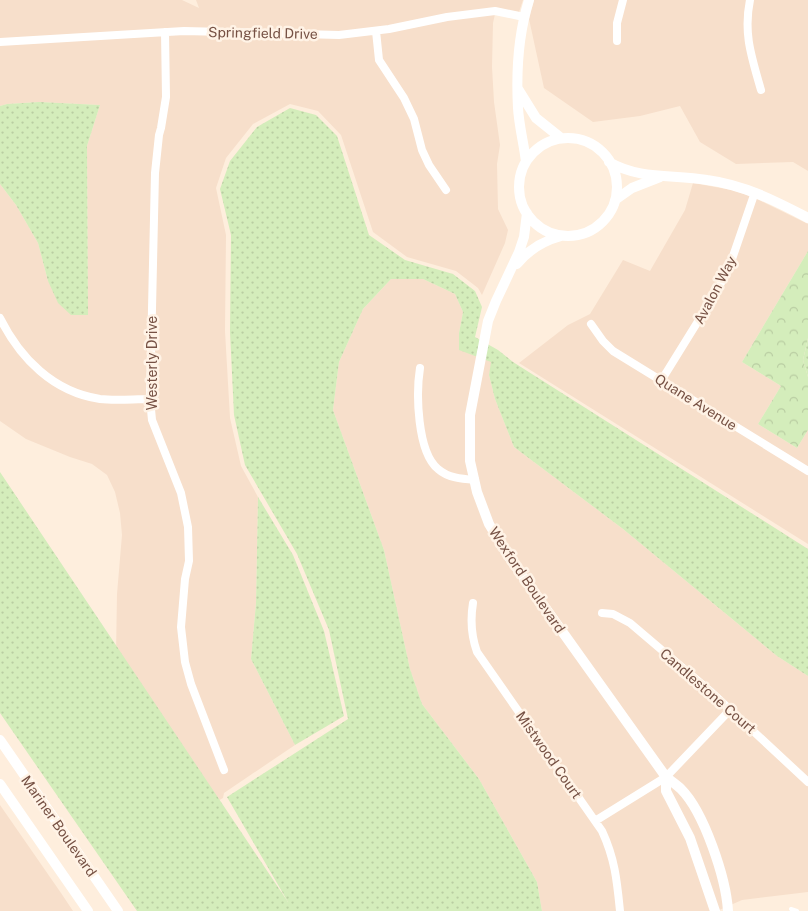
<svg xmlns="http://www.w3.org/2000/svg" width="808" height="911" font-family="'Public Sans',sans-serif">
	<defs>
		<pattern id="grass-dots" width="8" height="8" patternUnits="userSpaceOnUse" patternTransform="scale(1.25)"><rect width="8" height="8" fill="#d4edbb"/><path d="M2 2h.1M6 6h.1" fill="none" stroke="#b9cda2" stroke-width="1.8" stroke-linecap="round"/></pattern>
		<pattern id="forest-crowns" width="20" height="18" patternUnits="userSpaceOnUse" patternTransform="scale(1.25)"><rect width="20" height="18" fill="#d4edbb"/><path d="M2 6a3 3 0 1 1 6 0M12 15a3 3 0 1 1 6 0" fill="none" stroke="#b9cda2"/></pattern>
	</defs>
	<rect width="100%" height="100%" fill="#feeedd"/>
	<path fill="#f7dfcb" d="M0,0h182l17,8 -3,-8h327l-4,12 -23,-2 -3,13 -1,44 2,35 6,43 -3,19 1,45 10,21 -3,13 -23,52 -4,-7 -22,-17 -49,-14 -34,-25 -32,-97 -23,-24 -28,-7 -37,20 -27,34 -10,30 10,47 -1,96 5,87 11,48 17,31 -2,106 -5,56 44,86 -71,48 -1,5 -7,4 -100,-148 1,-60 5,-59 -2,-22 -5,-21 -8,-17 -15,-11 -22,-7 -44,-18 -26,-18v-237l16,21 22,38 10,38 40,34 -1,-169 13,-41 -61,-3 -32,2 -7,2z
		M534,0h274v171l-15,-9 -57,2 -36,-22 -20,-36 -40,10 -47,6 -49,-34 -15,-69z
		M693,183l39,7 21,7 55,27v27l-66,111 39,24 -23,38 39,24 11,-18v114l-289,-181 49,-38 22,-11 33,-54 27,11 35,-61z
		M391,279h32l32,15 8,18 -4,21 33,29 -3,13 6,24 19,48 109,82 154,127 31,20v216l-66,8 -25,11h-175l-5,-29 -58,-103 -57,-75 -12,-35 -26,-119 -51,-140 6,-48 24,-53z
		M0,805l61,88 12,18h-73z"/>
	<path fill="url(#grass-dots)" d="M39,102l61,3 -13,41 1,169h-17l-13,-12 -10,-22 -10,-38 -22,-38 -16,-21v-78l7,-2z
		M290,108l26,7 21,21 32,99 36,25 48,14 22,17 7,16 -7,30 23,13 15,12 295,187v127l-31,-20 -154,-127 -109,-82 -19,-48 -6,-24 2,-13 -32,-12v-17l4,-21 -8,-18 -32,-15h-32l-28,30 -24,53 -6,48 51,140 26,119 12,35 57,75 58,103 5,29h-405l-137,-198v-241l288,430 -61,-105 121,-78 -19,-89 -32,-76 -52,-89 -11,-50 -4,-83 1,-97 -11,-46 10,-28 27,-34z
		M808,338v39l-5,-17z
		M258,497l35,58 31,76 20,85 -49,29 -44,-86 5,-56z"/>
	<path fill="url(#forest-crowns)" d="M808,251v87l-5,22 5,17v53l-11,18 -39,-24 23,-38 -39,-24z"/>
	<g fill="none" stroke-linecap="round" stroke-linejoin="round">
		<path stroke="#fff" stroke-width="4" d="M791,909l6,2"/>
		<path stroke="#fff" stroke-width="8" d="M750,0c-7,34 2,58 11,90
			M376,31l3,29 25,38 10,21 8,31 7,15 17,25
			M165,32l1,65 -5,31 -2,7 -4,38 -5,226 2,21 29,73 7,34 1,34 -4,18 -4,48 4,35 6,22 33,86
			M617,41v-18l6,-23
			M0,42l184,-11 155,4 50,-6 58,-12 48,-6 29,6
			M0,318c20,40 53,74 100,81 16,2 33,0 50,0
			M591,324l12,17 10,10 195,120
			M420,368c-4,25 -3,84 18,101 10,9 24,10 37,11
			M661,381l57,-92 12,-24 25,-73
			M473,603c-3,18 -2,32 4,49l125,179c13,28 15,50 18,80
			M602,613l11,1 17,9 80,68 98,91
			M595,821l71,-44 64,-67"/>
		<path stroke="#fff" stroke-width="10" d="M518,89l18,29 25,20
			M519 187a49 49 0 1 1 98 0a49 49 0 1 1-98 0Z
			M526,162c-2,-18 -7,-36 -8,-54 -2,-37 0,-73 11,-108
			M609,162c31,18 65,12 98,18 37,5 69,21 101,38
			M615,200l17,-12 28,-11
			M527,213l-3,24 -5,15 -23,49 -8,20 -18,94v46l7,31 12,32 20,33 157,220c5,4 11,8 15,12 23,23 45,89 47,122
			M517,264c12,-15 26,-23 44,-28
			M0,740l118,171
			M666,777v14l24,47 25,73
			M0,784l88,127"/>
	</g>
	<g text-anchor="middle" stroke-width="5" stroke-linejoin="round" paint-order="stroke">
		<g font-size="14" fill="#765144" stroke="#fff3e6">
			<text transform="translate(263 33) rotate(1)" y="5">Springfield Drive</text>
			<text transform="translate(715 290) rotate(-62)" y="5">Avalon Way</text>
			<text transform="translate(152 363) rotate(-90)" y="5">Westerly Drive</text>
			<text transform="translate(696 402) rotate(32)" y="5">Quane Avenue</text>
			<text transform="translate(527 580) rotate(56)" y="5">Wexford Boulevard</text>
			<text transform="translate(708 691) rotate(41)" y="5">Candlestone Court</text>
			<text transform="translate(549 755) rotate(55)" y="5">Mistwood Court</text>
			<text transform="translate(59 826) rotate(55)" y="5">Mariner Boulevard</text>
		</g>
	</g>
</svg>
